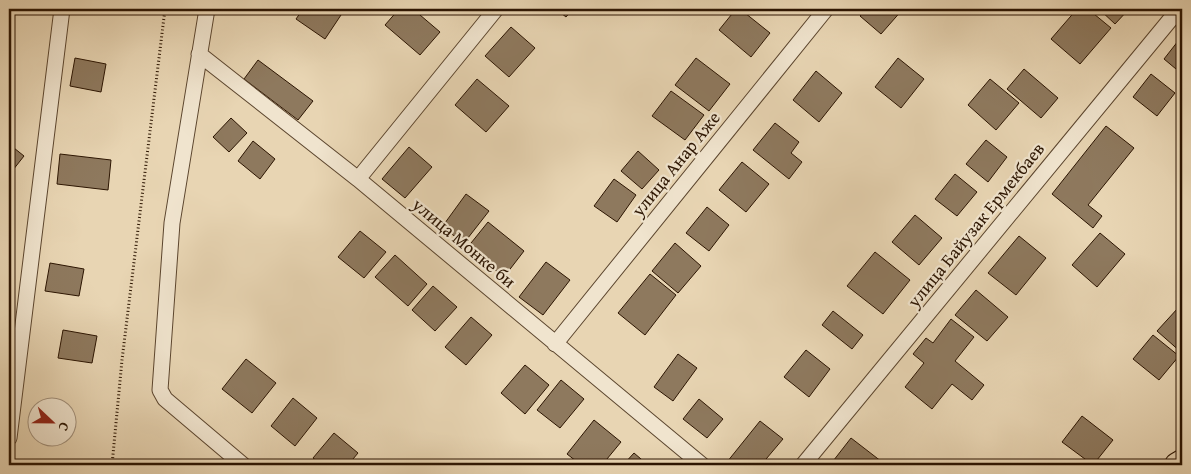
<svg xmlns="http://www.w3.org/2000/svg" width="1191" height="474" font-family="'Gentium Book Plus',serif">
	<rect width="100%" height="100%" fill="#e8d5b3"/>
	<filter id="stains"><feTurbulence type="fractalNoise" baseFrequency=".004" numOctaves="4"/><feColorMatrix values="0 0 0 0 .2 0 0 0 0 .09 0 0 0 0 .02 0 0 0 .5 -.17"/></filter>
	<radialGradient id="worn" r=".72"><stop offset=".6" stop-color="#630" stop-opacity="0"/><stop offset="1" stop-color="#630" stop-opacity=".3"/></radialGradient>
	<path fill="#8e795e" stroke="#2c1502" d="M303,9h42l-20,30 -29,-20z
		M399,9h14l27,23 -20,23 -35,-30z
		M556,9h17l-7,8z
		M736,9h4l30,24 -19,24 -32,-27z
		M866,9h37l-22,25 -21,-18z
		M1077,9h11l23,19 -31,36 -29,-25z
		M1099,9h30l-14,15z
		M511,27l24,21 -26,29 -24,-21z
		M1182,36v38l-18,-15z
		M75,58l31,6 -5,28 -31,-6z
		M696,58l34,26 -21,27 -34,-26z
		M898,58l26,21 -23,29 -26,-21z
		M258,60l55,41 -15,19 -54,-41z
		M1024,69l34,29 -17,20 -34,-29z
		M816,71l26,22 -23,29 -26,-22z
		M1151,74l24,19 -18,23 -24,-19z
		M477,79l32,27 -23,26 -31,-27z
		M990,79l29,24 -23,27 -28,-25z
		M671,91l33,24 -19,25 -33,-24z
		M231,118l16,15 -18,19 -16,-15z
		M775,123l24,19 -8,11 11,9 -13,17 -36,-29z
		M1106,126l28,22 -46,57 14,11 -9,12 -41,-34z
		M986,140l21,17 -19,25 -22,-18z
		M253,141l22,18 -15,20 -22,-18z
		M9,144l15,12 -15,19z
		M409,147l23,20 -27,31 -23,-19z
		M638,151l21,19 -17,19 -21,-18z
		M60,154l51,6 -3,30 -51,-6z
		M742,162l27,22 -23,28 -27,-22z
		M955,174l22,18 -20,24 -22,-17z
		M614,179l22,16 -19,27 -23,-16z
		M466,194l23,17 -25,32 -22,-16z
		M707,207l22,18 -20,26 -23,-18z
		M915,215l27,23 -23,27 -27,-23z
		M488,222l36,29 -20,26 -37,-29z
		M360,231l26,21 -22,26 -26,-21z
		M1100,233l25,21 -28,33 -25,-22z
		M1019,236l27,22 -30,37 -28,-22z
		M675,243l26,23 -23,27 -26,-22z
		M875,252l35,28 -27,34 -36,-28z
		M395,255l32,29 -19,22 -33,-29z
		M546,262l24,18 -27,35 -24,-18z
		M50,263l34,6 -5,27 -34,-5z
		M650,274l26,21 -31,40 -27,-22z
		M433,286l24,21 -22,24 -23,-21z
		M976,290l32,27 -21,24 -32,-26z
		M1178,308l4,3v42l-25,-22z
		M833,311l30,24 -11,14 -30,-24z
		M471,317l21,18 -26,30 -21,-18z
		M951,319l23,18 -19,24 29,24 -12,15 -20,-16 -20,25 -27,-22 19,-24 -11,-9 13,-16 7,5z
		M63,330l34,6 -5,27 -34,-5z
		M1153,335l26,21 -20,24 -26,-21z
		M806,350l24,19 -21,28 -25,-20z
		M678,354l19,14 -24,33 -19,-14z
		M246,359l30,24 -24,30 -30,-24z
		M525,365l24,20 -24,29 -24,-21z
		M561,380l23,19 -24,29 -23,-18z
		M293,398l24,20 -22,28 -24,-20z
		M699,399l24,20 -16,19 -24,-19z
		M1082,416l31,24 -20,25 -31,-23z
		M594,420l27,22 -19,23h-21l-14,-11z
		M760,421l23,18 -22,26h-30l-4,-3z
		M334,433l24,20 -10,12h-26l-9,-7z
		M851,438l35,27h-56z
		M634,453l14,12h-25z"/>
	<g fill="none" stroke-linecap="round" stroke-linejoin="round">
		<defs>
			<path id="minor" d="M207,9l-35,214 -12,167 5,9 78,66
				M199,54l159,125 344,286
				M358,179l138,-170
				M555,344l271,-335
				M9,438l53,-429
				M803,465l376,-456"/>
			<path id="primary" d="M1177,465l5,-3"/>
		</defs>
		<use href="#minor" stroke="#5b452e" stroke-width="17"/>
		<use href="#primary" stroke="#2c1502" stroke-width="26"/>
		<path stroke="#2c1502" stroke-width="3" stroke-dasharray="1 2.5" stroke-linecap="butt" d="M112,465l10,-105 43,-351"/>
		<use href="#minor" stroke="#f0e4ce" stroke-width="15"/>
		<use href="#primary" stroke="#e8d5b3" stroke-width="24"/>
	</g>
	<g text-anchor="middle" stroke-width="4.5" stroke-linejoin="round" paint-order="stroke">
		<g font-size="18" fill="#2c1502" stroke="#f0e4ce">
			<text transform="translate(676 164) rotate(-51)" y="6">улица Анар Аже</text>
			<text transform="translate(976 225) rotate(-51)" y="6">улица Байузак Ермекбаев</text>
			<text transform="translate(464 243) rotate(40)" y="6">улица Монке би</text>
		</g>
	</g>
	<rect width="1191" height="474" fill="none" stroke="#e8d5b3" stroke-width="30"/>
	<rect x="10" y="10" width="1171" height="454" fill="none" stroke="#2c1502" stroke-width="2.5"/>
	<rect x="15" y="15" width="1161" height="444" fill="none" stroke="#2c1502"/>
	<g transform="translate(52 422) rotate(112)"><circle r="24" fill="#f0e4ce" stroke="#a2917c"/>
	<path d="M0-4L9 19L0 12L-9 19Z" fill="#8f2418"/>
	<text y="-8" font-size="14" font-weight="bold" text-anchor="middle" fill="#2c1502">С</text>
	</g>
	<rect width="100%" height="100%" filter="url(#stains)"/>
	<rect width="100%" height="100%" fill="url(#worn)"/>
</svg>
